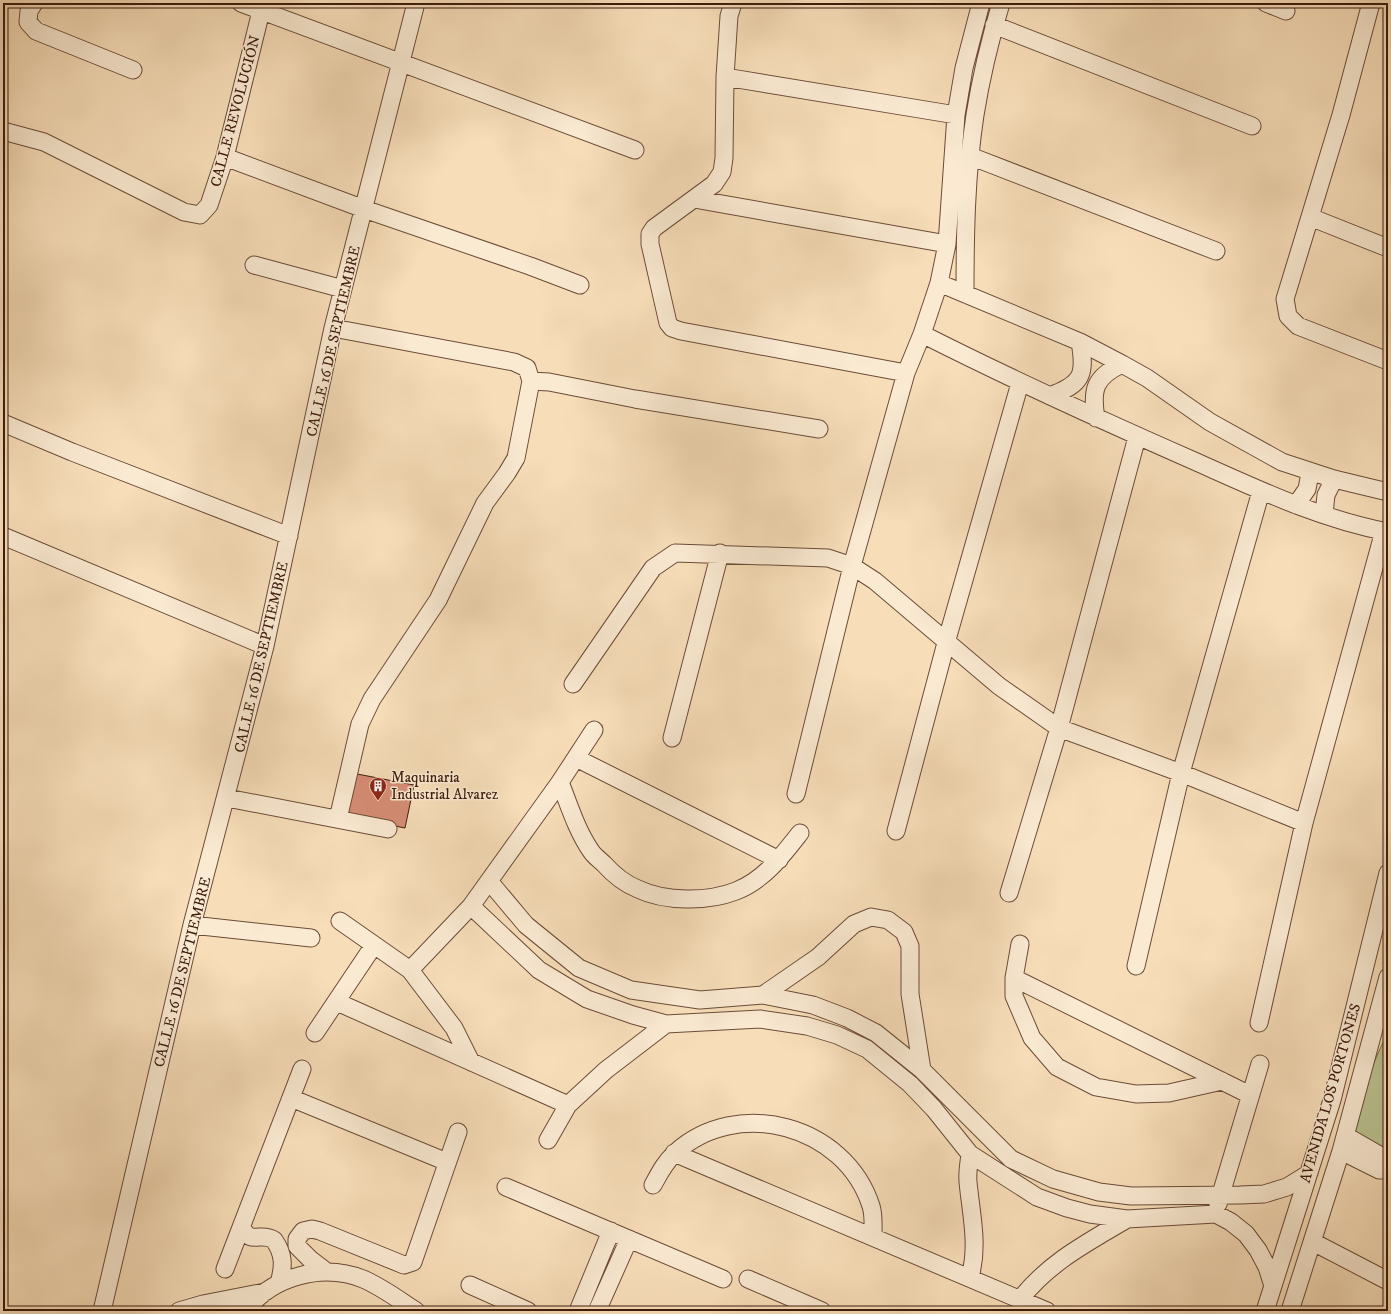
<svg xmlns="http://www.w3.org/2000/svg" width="1391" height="1314" font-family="'IM FELL DW Pica',serif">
	<rect width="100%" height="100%" fill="#f7deb9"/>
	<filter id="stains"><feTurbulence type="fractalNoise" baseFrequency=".005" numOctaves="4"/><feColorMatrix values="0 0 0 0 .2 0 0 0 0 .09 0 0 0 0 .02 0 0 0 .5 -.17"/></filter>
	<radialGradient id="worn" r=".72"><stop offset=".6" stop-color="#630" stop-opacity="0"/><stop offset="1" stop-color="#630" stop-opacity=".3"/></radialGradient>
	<path fill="#bac291" stroke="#7c6e4f" d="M1388,1031v126l-45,-25z"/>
	<path fill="#d78e76" stroke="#3d1b0d" d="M352,773l62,12 -9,43 -63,-12z"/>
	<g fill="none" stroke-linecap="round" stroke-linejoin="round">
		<defs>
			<path id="minor" d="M34,3l-5,8 -1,11 8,9 97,39
				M241,3l394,147
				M733,3l-4,13 -4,61 -1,81 -2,14 -8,12 -60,44 -4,6v10l18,79 4,5 9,3 225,42
				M1266,3l20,8
				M1371,3l-30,112 -56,184 3,17 10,10 90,35
				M994,25l258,101
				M725,77l231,38
				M3,131l41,11 140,70 16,3 9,-10 16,-48 38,-154
				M970,156l246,95
				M225,157l139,52 166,57 50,19
				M694,199l253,45
				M1310,217l78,31
				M254,265l89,24
				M939,283l141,59 42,22 25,14 63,44 72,40 52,17 54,13
				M965,294c0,-59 1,-120 10,-179 6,-38 15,-75 26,-112
				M333,328l181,34 13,6 4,13 -15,77 -9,15 -22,30 -47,97 -66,99 -12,25 -22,95
				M922,334c89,45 179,86 270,126 63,28 127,59 196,72
				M531,381l18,1 86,17 184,30
				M1050,396c32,-12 36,-21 30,-54
				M1096,418c-5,-29 -1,-41 26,-54
				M3,423l69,29 217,84
				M1296,505l11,-16 3,-16
				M1324,514l2,-19 8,-16
				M3,536l262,110
				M573,684l80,-116 22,-15 153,5 24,8 23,15 124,105 60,42 122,45 123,50
				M672,738l48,-185
				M576,758l203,102
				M560,782c9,23 17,49 31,69 3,5 9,9 13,13 9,10 21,20 34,25 27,13 70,13 98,2 28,-11 46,-35 64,-58
				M796,794l56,-228 54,-193 16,-39 17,-51 8,-39 9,-129 8,-47 17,-65
				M227,798l161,31
				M896,831l50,-188 74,-260
				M489,881l37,44 53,43 52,22 69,10 63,-5 50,10 34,13 29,15 46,37 89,89 42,20 46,13 32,4 109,-1 24,-1 23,-7 21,-13
				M1009,893l50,-165 78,-291
				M471,906l68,64 48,29 46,16 33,9 94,-5 47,7 30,9 30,14 43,35 24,25 36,45 67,43 30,11 23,6 37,5 89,-5 15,8 15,12 12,16 9,17 6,19
				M340,921l70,49 44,58 17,34
				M192,925l119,13
				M1020,944l-6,34v18l18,42 25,29 39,20 40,7 33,-1 53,-12
				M1136,966l45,-193 80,-282
				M410,970l61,-64 89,-124 34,-52
				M1014,978l236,117
				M763,995l55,-38 36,-33 17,-7 17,3 16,12 6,14v48l12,76
				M337,1002l231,103
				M1259,1023l45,-200 80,-292
				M315,1033l59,-88
				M291,1098l156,64
				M1346,1136l42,24
				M548,1140l20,-35 38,-35 60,-46
				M1341,1151l38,19h9
				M674,1153l373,158
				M970,1154c-1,9 -3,19 -2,28 3,32 11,63 2,95
				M653,1185c6,-11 12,-23 22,-32 62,-57 170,-28 196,53 3,9 2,21 2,30
				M506,1187l217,92
				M1218,1204l42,-140
				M242,1227c8,19 19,4 32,13 10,14 10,26 5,43
				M1313,1242l75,39
				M225,1269l77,-200
				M327,1272l-17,-13 -13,-13v-7l6,-8 9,-2 8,2 84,34 9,-3 45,-130
				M748,1279l74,32
				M470,1285l58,26
				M1021,1298c30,-37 66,-55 106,-79
				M102,1311l90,-386 73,-279 68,-318 83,-325
				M179,1311l24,-7 62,-12
				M246,1311c26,-35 77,-48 117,-32 19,8 36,21 53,32
				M578,1311l33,-80
				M597,1311l32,-72
				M1265,1311l67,-211 56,-227
				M1290,1311l51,-160 47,-174"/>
		</defs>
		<use href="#minor" stroke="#6c4c38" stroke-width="19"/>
		<use href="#minor" stroke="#faead2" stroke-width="17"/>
	</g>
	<defs>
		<symbol id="building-pin" viewBox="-11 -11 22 30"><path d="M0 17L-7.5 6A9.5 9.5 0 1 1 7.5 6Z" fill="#8f2418" stroke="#faead2"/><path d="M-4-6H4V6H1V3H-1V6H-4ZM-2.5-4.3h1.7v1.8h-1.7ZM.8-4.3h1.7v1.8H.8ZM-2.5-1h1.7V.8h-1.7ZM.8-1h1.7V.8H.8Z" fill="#fff"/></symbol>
	</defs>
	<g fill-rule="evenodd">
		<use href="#building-pin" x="368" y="776" width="20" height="27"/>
	</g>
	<g text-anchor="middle" stroke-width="3" stroke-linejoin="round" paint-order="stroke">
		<g font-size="15" fill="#3d1b0d" stroke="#faead2">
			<text transform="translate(235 111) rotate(-75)" y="5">CALLE REVOLUCIÓN</text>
			<text transform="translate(333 341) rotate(-77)" y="5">CALLE 16 DE SEPTIEMBRE</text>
			<text transform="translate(261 657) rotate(-77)" y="5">CALLE 16 DE SEPTIEMBRE</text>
			<text transform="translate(182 972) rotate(-76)" y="5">CALLE 16 DE SEPTIEMBRE</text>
			<text transform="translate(1330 1093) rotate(-74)" y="5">AVENIDA LOS PORTONES</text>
		</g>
		<g font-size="15" fill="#3d1b0d" stroke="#faead2" text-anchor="start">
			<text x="391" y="782">Maquinaria<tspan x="391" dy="17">Industrial Alvarez</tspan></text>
		</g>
	</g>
	<rect width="1391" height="1314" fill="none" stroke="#f7deb9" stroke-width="16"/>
	<rect x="4" y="4" width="1383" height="1306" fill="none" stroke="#3d1b0d" stroke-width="2"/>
	<rect x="8" y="8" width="1375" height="1298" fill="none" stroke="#3d1b0d"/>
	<rect width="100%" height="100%" filter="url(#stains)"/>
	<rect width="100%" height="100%" fill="url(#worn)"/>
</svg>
